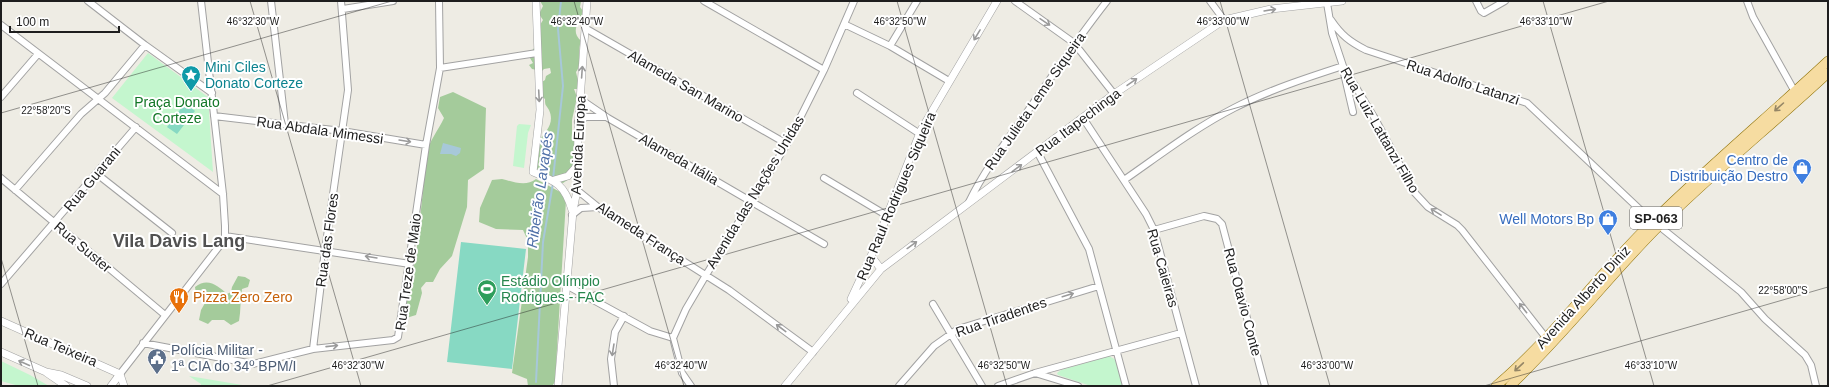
<svg xmlns="http://www.w3.org/2000/svg" width="1829" height="387" font-family="Helvetica,sans-serif">
	<rect width="100%" height="100%" fill="#eeece4"/>
	<path fill="#a4cb9b" d="M540,1h41l-1,6 3,4c-2,10 -14,19 -2,30 -4,10 1,24 -5,31l3,13 -2,4h-3l3,8 -5,23v11l3,9 -3,37 -9,6 -4,-1 -25,-15 5,-17v-10c7,-8 16,-17 10,-30 -3,-6 -4,-3 -4,-11l-4,-3 -1,-13 5,-3 1,-4 5,-3 -1,-5 -6,1 -2,2 -10,-2 -3,-4 4,-2 -3,-5v-5l5,-6 -1,-17 4,-2 5,-8 -4,-6 4,-8z
		M453,92l33,16 -2,61 -16,11 -1,27 -15,49 -12,13 -7,13h-7l-5,6 1,5 -6,22 -13,4 13,-63 11,-103c2,-12 11,-22 17,-35l-6,-10 2,-11z
		M502,179c12,3 24,8 34,0l28,15 2,6 -11,182 -3,4h-24l-1,-7 -15,-6 16,-116v-16l-5,-11 -27,-1 -17,-7 1,-14 12,-28z
		M238,276l7,1 5,3 -2,7 -6,2c-2,11 -1,21 -3,32l-8,4 -7,-5h-12l-4,4 -9,-4 2,-10 4,-7 -2,-5 -7,-4 -1,-7c13,-10 23,-1 32,7l4,-2 1,-5z"/>
	<path fill="#c4f6ce" d="M148,53l60,44 5,75 -101,-74z
		M519,124l12,1 -3,8 -4,35 -11,-2 4,-40z
		M1109,356l7,4 8,26h-33l-33,-11 -1,-2 4,-3z
		M1,361l29,14 19,11h-30l-18,-5z
		M189,376l59,10h-47v-2z"/>
	<path fill="#87d9c3" d="M185,103l10,8 -18,23 -10,-7z
		M461,242l65,7 -14,120 -65,-7z"/>
	<path fill="#a7c8d9" d="M443,143l18,5 -1,5 -4,3 -5,-2h-11z"/>
	<g fill="none" stroke-linecap="round" stroke-linejoin="round">
		<path stroke="#a7c8d9" stroke-width="2" d="M553,179l10,-93 -5,-57 3,-28
			M536,382l7,-140 10,-59"/>
		<defs>
			<path id="minor" d="M88,1l57,44 67,48
				M271,1l14,123
				M704,1l120,69
				M1015,1l59,42 40,51
				M1210,1l14,19
				M1476,1l5,10 3,2 21,-12
				M1747,1l6,16 42,75
				M1327,3l5,30 11,33 31,51 41,76 13,14 29,18 5,5 85,109
				M343,9l50,-8
				M1331,20c10,15 19,22 35,30l161,53 125,118
				M844,24l46,22 59,35
				M1,25l222,169
				M585,28l202,116
				M890,46l27,-45
				M440,68l97,-15
				M1343,69l10,43
				M857,93l63,41
				M1,97l37,-43
				M580,97l6,6 22,15 216,126
				M214,116l128,15 84,14
				M1083,118l63,96 8,16 42,156
				M578,122l8,-5h18
				M1038,153l51,96 37,137
				M97,174l75,59
				M1,178l164,137
				M824,178l62,37
				M1124,180c36,-25 71,-52 110,-72 35,-18 72,-30 109,-42
				M15,190l66,-76 24,-21 40,-48
				M577,190l21,17 131,83 84,62
				M969,202c15,-31 36,-59 56,-87 27,-39 53,-77 82,-114
				M572,215l9,-7 17,-1
				M1659,226l82,66 24,27 40,36 6,10 5,21
				M1154,230l50,-14 13,3 5,5 43,162
				M225,236l185,28
				M1,284l135,-157
				M566,285l84,46 23,7
				M933,304l49,82
				M673,338l13,-29 20,-34 81,-131 37,-74 30,-69
				M673,338l9,35 9,13
				M143,343l110,21 60,-15 80,-9 5,-3 28,-192 14,-77 -1,-67
				M313,349l12,-99 23,-160 -7,-89
				M1035,373l43,13
				M120,374l101,-130 4,-8v-10l-2,-32 -22,-193
				M614,386l-3,-27 4,-27 9,-16
				M899,386l35,-40 24,-17 141,-43
				M998,386l37,-13 146,-40"/>
			<path id="tertiary" d="M536,1l4,109 -7,62c23,9 32,13 39,38
				M554,180l14,-4 8,-9
				M871,256l10,13
				M851,299l20,-43 50,-126 76,-129
				M1,321l119,53
				M1,352l45,20 15,3 26,11
				M47,373l19,13
				M120,374l4,12
				M111,386l9,-12
				M558,386l15,-175 4,-21 1,-61 9,-128
				M785,386l96,-117 233,-175 110,-74 47,-11 71,-8"/>
			<path id="primary" d="M1496,386c59,-50 102,-112 157,-165 56,-55 117,-106 175,-160
				M1510,386c52,-49 95,-105 145,-156 55,-55 116,-104 173,-157"/>
		</defs>
		<use href="#minor" stroke="#a2a2a2" stroke-width="8"/>
		<use href="#tertiary" stroke="#a2a2a2" stroke-width="8"/>
		<use href="#primary" stroke="#8f7309" stroke-width="10"/>
		<use href="#minor" stroke="#fff" stroke-width="6"/>
		<use href="#tertiary" stroke="#fff" stroke-width="7"/>
		<use href="#primary" stroke="#f6dca1" stroke-width="9"/>
	</g>
	<defs><path id="oneway-shaft" d="M-6 0H5M1.5-3L5.5 0L1.5 3" fill="none" stroke-width="1.6" stroke-linecap="round" stroke-linejoin="round"/></defs>
	<g stroke="#9a9a9a">
		<use href="#oneway-shaft" transform="translate(1270 10) rotate(-9)"/>
		<use href="#oneway-shaft" transform="translate(1045 22) rotate(34)"/>
		<use href="#oneway-shaft" transform="translate(977 35) rotate(121)"/>
		<use href="#oneway-shaft" transform="translate(582 72) rotate(-86)"/>
		<use href="#oneway-shaft" transform="translate(1132 82) rotate(-35)"/>
		<use href="#oneway-shaft" transform="translate(539 96) rotate(87)"/>
		<use href="#oneway-shaft" transform="translate(405 141) rotate(9)"/>
		<use href="#oneway-shaft" transform="translate(1017 168) rotate(-36)"/>
		<use href="#oneway-shaft" transform="translate(1436 212) rotate(-148)"/>
		<use href="#oneway-shaft" transform="translate(912 245) rotate(-36)"/>
		<use href="#oneway-shaft" transform="translate(371 257) rotate(-171)"/>
		<use href="#oneway-shaft" transform="translate(1068 295) rotate(-17)"/>
		<use href="#oneway-shaft" transform="translate(1523 308) rotate(-128)"/>
		<use href="#oneway-shaft" transform="translate(781 328) rotate(-143)"/>
		<use href="#oneway-shaft" transform="translate(332 346) rotate(-6)"/>
		<use href="#oneway-shaft" transform="translate(613 350) rotate(99)"/>
		<use href="#oneway-shaft" transform="translate(24 363) rotate(-156)"/>
	</g>
	<g stroke="#958666">
		<use href="#oneway-shaft" transform="translate(1779 107) rotate(138)"/>
		<use href="#oneway-shaft" transform="translate(1519 367) rotate(137)"/>
	</g>
	<path fill="none" stroke="#1e1e1e" stroke-width="1" stroke-opacity="0.45" d="M250,1l111,385M574,1l110,385M897,1l110,385M1220,1l110,385M1543,1l111,385M1,113l391,-112M1,258l37,128M267,386l1342,-385M1484,386l344,-99"/>
	<defs>
		<symbol id="sight-pin" viewBox="-11 -11 22 30"><path d="M0 17L-7.5 6A9.5 9.5 0 1 1 7.5 6Z" fill="#0f9aa8" stroke="#fff"/><path d="M0-6L1.8-2.2L6-1.7L2.9 1.2L3.7 5.4L0 3.3L-3.7 5.4L-2.9 1.2L-6-1.7L-1.8-2.2Z" fill="#fff"/></symbol>
		<symbol id="shop-pin" viewBox="-11 -11 22 30"><path d="M0 17L-7.5 6A9.5 9.5 0 1 1 7.5 6Z" fill="#3f7fe0" stroke="#fff"/><path d="M-5-2.5h2.3a2.7 3.5 0 0 1 5.4 0H5L5.5 6h-11ZM-1.5-2.5h3a1.5 2.3 0 0 0-3 0Z" fill="#fff"/></symbol>
		<symbol id="stadium-pin" viewBox="-11 -11 22 30"><path d="M0 17L-7.5 6A9.5 9.5 0 1 1 7.5 6Z" fill="#2e9e5b" stroke="#fff"/><path d="M0-5a6.5 5 0 1 0 0 10a6.5 5 0 1 0 0-10ZM-3.5-1.8h7v3.6h-7Z" fill="#fff"/></symbol>
		<symbol id="restaurant-pin" viewBox="-11 -11 22 30"><path d="M0 17L-7.5 6A9.5 9.5 0 1 1 7.5 6Z" fill="#e8710a" stroke="#fff"/><path d="M-5-6h1v4h1v-4h1v4h1v-4h1v5L-1.5 .5V6h-2V.5L-5-1ZM5-6V6H3V1.5H1.5Q1.5-4 5-6Z" fill="#fff"/></symbol>
		<symbol id="civic-pin" viewBox="-11 -11 22 30"><path d="M0 17L-7.5 6A9.5 9.5 0 1 1 7.5 6Z" fill="#5c6f8a" stroke="#fff"/><path d="M-.6-6.5H3V-4.5H.6V-3L4-1V1h2V6H-6V1h2V-1L-.6-3ZM-1.2 2.5V6h2.4V2.5Z" fill="#fff"/></symbol>
	</defs>
	<g fill-rule="evenodd">
		<use href="#sight-pin" x="180" y="64" width="22" height="30"/>
		<use href="#shop-pin" x="1791" y="157" width="22" height="30"/>
		<use href="#shop-pin" x="1597" y="208" width="22" height="30"/>
		<use href="#stadium-pin" x="476" y="278" width="22" height="30"/>
		<use href="#restaurant-pin" x="168" y="286" width="22" height="30"/>
		<use href="#civic-pin" x="146" y="347" width="22" height="30"/>
	</g>
	<g text-anchor="middle" stroke-width="4" stroke-linejoin="round" paint-order="stroke">
		<rect fill="#fff" stroke="#626262" stroke-width="1" x="1630" y="207" width="52" height="22" rx="3"/>
		<g font-size="13" font-weight="bold" fill="#1e1e1e">
			<text x="1656" y="223">SP-063</text>
		</g>
		<g font-size="14" fill="#0d838f" stroke="#fff" text-anchor="start">
			<text x="205" y="72">Mini Ciles<tspan x="205" dy="16">Donato Corteze</tspan></text>
		</g>
		<g font-size="14" fill="#1e1e1e" stroke="#fff">
			<text transform="translate(1463 82) rotate(18)" y="5">Rua Adolfo Latanzi</text>
			<text transform="translate(686 86) rotate(30)" y="5">Alameda San Marino</text>
			<text transform="translate(1035 101) rotate(-55)" y="5">Rua Julieta Leme Siqueira</text>
			<text transform="translate(1078 122) rotate(-37)" y="5">Rua Itapechinga</text>
			<text transform="translate(320 130) rotate(8)" y="5">Rua Abdala Mimessi</text>
			<text transform="translate(1380 130) rotate(60)" y="5">Rua Luiz Lattanzi Filho</text>
			<text transform="translate(578 145) rotate(-87)" y="5">Avenida Europa</text>
			<text transform="translate(679 159) rotate(30)" y="5">Alameda Itália</text>
			<text transform="translate(92 179) rotate(-50)" y="5">Rua Guarani</text>
			<text transform="translate(755 192) rotate(-59)" y="5">Avenida das Nações Unidas</text>
			<text transform="translate(896 196) rotate(-67)" y="5">Rua Raul Rodrigues Siqueira</text>
			<text transform="translate(641 233) rotate(33)" y="5">Alameda França</text>
			<text transform="translate(327 240) rotate(-82)" y="5">Rua das Flores</text>
			<text transform="translate(83 247) rotate(40)" y="5">Rua Suster</text>
			<text transform="translate(1163 268) rotate(74)" y="5">Rua Caieiras</text>
			<text transform="translate(408 272) rotate(-82)" y="5">Rua Treze de Maio</text>
			<text transform="translate(1583 297) rotate(-48)" y="5">Avenida Alberto Diniz</text>
			<text transform="translate(1243 302) rotate(75)" y="5">Rua Otavio Conte</text>
			<text transform="translate(1001 317) rotate(-19)" y="5">Rua Tiradentes</text>
			<text transform="translate(61 347) rotate(23)" y="5">Rua Teixeira</text>
		</g>
		<g font-size="14" fill="#127626" stroke="#fff">
			<text x="177" y="107">Praça Donato<tspan x="177" dy="16">Corteze</tspan></text>
		</g>
		<g font-size="14" fill="#366cbe" stroke="#fff" text-anchor="end">
			<text x="1788" y="165">Centro de<tspan x="1788" dy="16">Distribuição Destro</tspan></text>
			<text x="1594" y="224">Well Motors Bp</text>
		</g>
		<g font-size="14" fill="#27864d" stroke="#fff" text-anchor="start">
			<text x="501" y="286">Estádio Olímpio<tspan x="501" dy="16">Rodrigues - FAC</tspan></text>
		</g>
		<g font-size="14" fill="#c56008" stroke="#fff" text-anchor="start">
			<text x="193" y="302">Pizza Zero Zero</text>
		</g>
		<g font-size="14" fill="#4e5e75" stroke="#fff" text-anchor="start">
			<text x="171" y="355">Polícia Militar -<tspan x="171" dy="16">1ª CIA do 34º BPM/I</tspan></text>
		</g>
		<g font-size="15" font-style="italic" fill="#5071a8" stroke="#fff">
			<text transform="translate(540 190) rotate(-82)" y="5">Ribeirão Lavapés</text>
		</g>
		<g font-size="18" font-weight="bold" fill="#515151" stroke="#fff">
			<text x="179" y="247">Vila Davis Lang</text>
		</g>
	</g>
	<g font-size="10" text-anchor="middle" fill="#1e1e1e" stroke="#fff" stroke-width="4" stroke-linejoin="round" paint-order="stroke">
		<text x="253" y="25">46°32'30"W</text>
		<text x="577" y="25">46°32'40"W</text>
		<text x="900" y="25">46°32'50"W</text>
		<text x="1223" y="25">46°33'00"W</text>
		<text x="1546" y="25">46°33'10"W</text>
		<text x="46" y="114">22°58'20"S</text>
		<text x="1783" y="294">22°58'00"S</text>
		<text x="358" y="369">46°32'30"W</text>
		<text x="681" y="369">46°32'40"W</text>
		<text x="1004" y="369">46°32'50"W</text>
		<text x="1651" y="369">46°33'10"W</text>
		<text x="1327" y="369">46°33'00"W</text>
	</g>
	<rect width="1829" height="387" fill="none" stroke="#1e1e1e" stroke-width="4"/>
	<path d="M10 26v6h109v-6" fill="none" stroke="#1e1e1e" stroke-width="2"/>
	<text x="16" y="26" font-size="12" fill="#1e1e1e" stroke="#ffffff" stroke-width="3" paint-order="stroke">100 m</text>
</svg>
